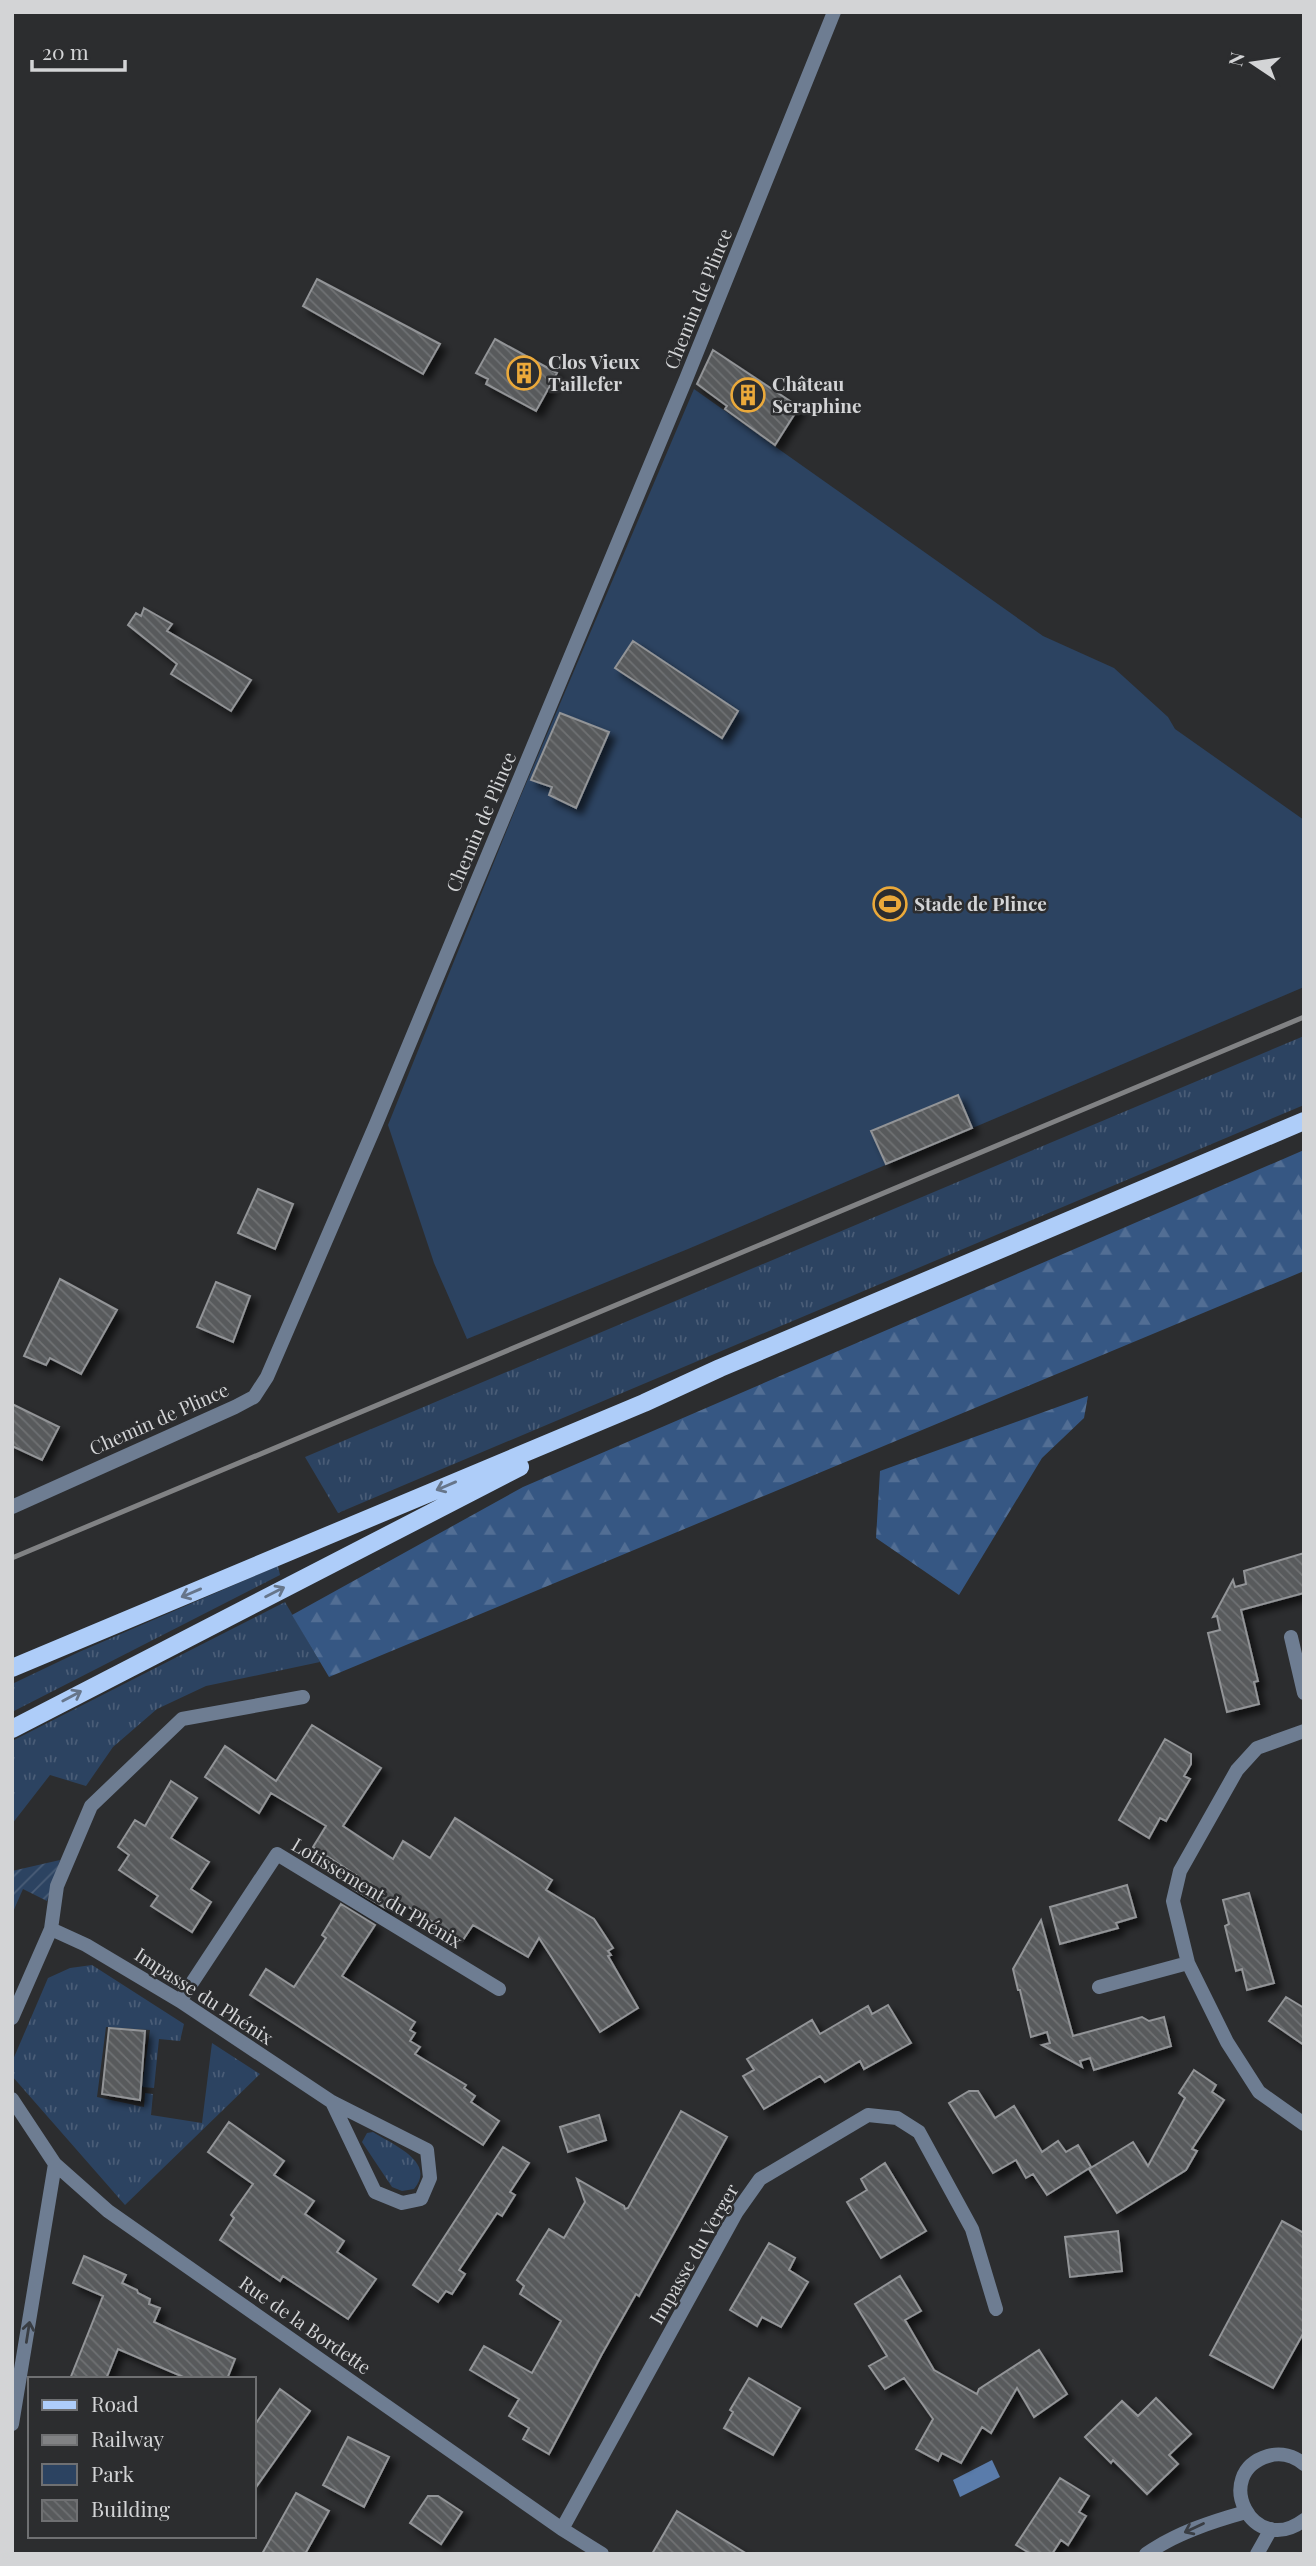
<svg xmlns="http://www.w3.org/2000/svg" width="1316" height="2566" font-family="'Playfair Display',serif">
	<defs>
		<pattern id="grass-tufts" width="24" height="20" patternUnits="userSpaceOnUse" patternTransform="scale(1.75)"><rect width="24" height="20" fill="#2c4361"/><path d="M3 7l-1-3M5 7V3M7 7l1-3M15 17l-1-3M17 17v-4M19 17l1-3" fill="none" stroke="#4a5d77"/></pattern>
		<pattern id="forest-firs" width="22" height="20" patternUnits="userSpaceOnUse" patternTransform="scale(1.75)"><rect width="22" height="20" fill="#365783"/><path d="M5 1l3.5 6h-7zM16 11l3.5 6h-7z" fill="#526e94"/></pattern>
		<pattern id="garden-furrows" width="10" height="10" patternUnits="userSpaceOnUse" patternTransform="scale(1.75)"><rect width="10" height="10" fill="#2c4361"/><path d="M-1 1l2-2M0 10L10 0M9 11l2-2" fill="none" stroke="#4a5d77"/></pattern>
		<pattern id="building-back-hatch" width="6" height="6" patternUnits="userSpaceOnUse" patternTransform="scale(1.75)"><rect width="6" height="6" fill="#585a5c"/><path d="M-1 5l2 2M0 0l6 6M5-1l2 2" fill="none" stroke="#6f7173"/></pattern>
		<filter id="shadow"><feDropShadow dx="6" dy="6" stdDeviation="3.5" flood-color="#0009"/></filter>
	</defs>
	<rect width="100%" height="100%" fill="#2c2d2f"/>
	<path fill="url(#grass-tufts)" d="M1304,1036v69l-966,408 -33,-56z
		M278,1566l2,9 -268,137v-28l67,-32z
		M285,1602l35,60 -114,24 -49,23 -44,38 -27,39 -36,-11 -38,49v-83z
		M92,1965l92,59 -4,17 -21,-2 -5,49 -12,-1 8,-57 -44,-3 -9,70 47,10 1,-14 8,1 -2,21 51,8 10,-80 48,31 -135,131 -113,-129v-14l36,-84 22,-10z
		M373,2132c20,13 64,30 41,57l-12,2 -10,-4 -30,-45 5,-9z"/>
	<path fill="url(#forest-firs)" d="M1304,1150v121l-975,406 -37,-62 231,-128z
		M1088,1396l-4,22 -42,40 -83,137 -83,-57 4,-67z"/>
	<path fill="#2c4361" d="M694,389l349,247 71,32 54,49 7,12 129,91v167l-616,262 -221,90 -33,-76 -46,-138 131,-325z"/>
	<path fill="url(#garden-furrows)" d="M60,1860l-13,41 -24,-12 -11,25v-43z"/>
	<path fill="#5a7cab" d="M992,2460l8,17 -40,20 -7,-17z"/>
	<path fill="url(#building-back-hatch)" stroke="#929497" stroke-width="2" filter="url(#shadow)" d="M317,279l123,65 -17,30 -120,-68z
		M495,339l62,34 -21,38 -50,-27 2,-5 -12,-6z
		M713,350l86,57 -24,38 -50,-36 2,-3 -30,-22z
		M144,608l28,16 -5,7 84,49 -20,31 -60,-37 6,-10 -49,-39 8,-12 5,3z
		M633,641l105,70 -16,27 -107,-70z
		M560,713l49,19 -33,76 -27,-13 3,-8 -21,-7z
		M958,1095l14,33 -86,36 -15,-33z
		M258,1189l35,15 -18,45 -37,-16z
		M60,1279l57,31 -36,64 -31,-16 -4,7 -22,-9z
		M216,1282l34,14 -17,46 -36,-15z
		M12,1404l47,23 -17,33 -30,-14z
		M1304,1553v40l-63,17 17,71 -4,1 5,22 -32,8 -19,-79 12,-3 -3,-14 -4,1 20,-37 2,7 11,-3 -2,-13z
		M312,1725l69,43 -38,58 50,33 10,-18 27,17 25,-40 97,62 -6,10 48,29 19,29 -5,3 3,4 -3,1 30,52 -38,24 -61,-94 -11,19 -55,-32 -10,15 -71,-43 -7,11 -33,-20 7,-11 -46,-30 13,-21 -55,-33 -12,20 -54,-36 20,-31 51,35z
		M1165,1739l26,15v10l-7,12 6,3 -24,42 -6,-3 -11,20 -30,-18z
		M171,1781l26,17 -26,40 38,24 -18,27 20,13 -19,30 -41,-26 7,-10 -39,-26 10,-15 -11,-8 17,-27 10,6z
		M1127,1885l9,32 -20,6 2,5 -58,16 -10,-37z
		M1249,1893l25,90 -27,7 -5,-21 -6,2 -11,-45 4,-2 -6,-24z
		M341,1904l34,21 -33,51 73,46 -5,8 5,3 -5,8 10,6 -5,7 51,31 -2,3 11,8 -4,6 28,19 -16,24 -233,-150 16,-26 28,18 32,-49 -4,-3z
		M1041,1920l32,116 69,-19 7,4 15,-4 7,29 -77,24 -4,-12 -10,3 2,6 -40,-22 8,-2 -3,-11 -16,5 -11,-47h-2l-5,-21z
		M1286,1997l18,11v37l-35,-24z
		M888,2005l23,38 -47,26 -4,-8 -35,21 -5,-6 -56,33 -21,-33 11,-6 -7,-11 65,-39 8,14 48,-28 4,8z
		M109,2028l36,3 -5,69 -38,-6z
		M1194,2070l22,15 -4,7 12,8 -32,49 5,2 -11,19 -69,43 -28,-44 44,-27 15,24 37,-68 -6,-5z
		M969,2091h9l17,27 19,-12 28,46 16,-11 8,11 12,-7 13,22 -44,28 -14,-21 -7,4 -10,-18 -23,13 -44,-70z
		M681,2111l46,26 -88,159 -3,-2 -34,60 -53,100 -26,-15 6,-11 -20,-12 10,-17 -49,-29 14,-24 48,27 29,-52 -41,-27 4,-8 -7,-6 32,-51 15,9 21,-36 -8,-23 47,27 1,3 3,-1z
		M599,2115l7,25 -38,12 -8,-25z
		M229,2122l55,39 -10,14 40,26 -9,13 39,27 -7,11 39,27 -28,40 -65,-43 -3,5 -60,-41 14,-22 -3,-3 22,-31 -45,-32z
		M503,2147l26,16 -19,29 5,3 -13,21 -5,-3 -38,57 6,4 -13,20 -6,-3 -8,11 -25,-17z
		M885,2163l41,68 -45,27 -34,-56 20,-12 -6,-11z
		M1282,2221l22,12v99l-31,56 -63,-33z
		M1118,2231l4,40 -52,6 -5,-40z
		M769,2243l26,15 -6,12 19,12 -27,45 -19,-10 -5,9 -27,-16z
		M84,2256l42,19 -4,8 15,7 1,3 12,6 -1,5 11,4 -6,14 81,37 -8,20h-39l-70,-30 -12,30h-36l33,-83 -30,-13z
		M900,2276l21,35 -16,9 29,50 43,24 2,-5 60,-39 28,44 -33,23 -17,-29 -26,45 -9,-6 -21,36 -19,-10 -4,8 -22,-12 17,-30 -29,-41 -19,11 -16,-23 18,-10 -32,-52z
		M749,2378l51,30 -27,47 -49,-27 9,-16 -3,-2z
		M280,2389l30,22 -56,79v-64z
		M1156,2398l35,36 -22,21 9,9 -31,30 -34,-34 -2,3 -26,-26 37,-36 16,15z
		M348,2437l41,20 -25,50 -41,-22z
		M1060,2478l29,18 -10,16 7,4 -18,29 -7,-5 -9,14h-21l-15,-9z
		M296,2493l33,18 -24,43h-43z
		M428,2496h10l24,16 -21,32 -31,-21z
		M677,2511l70,43h-95z"/>
	<g fill="none" stroke-linecap="round" stroke-linejoin="round">
		<path stroke="#6e7d92" stroke-width="14" d="M12,1507l223,-100 19,-10 13,-20 109,-253 310,-745 148,-367
			M1291,1637l13,56
			M51,1929l35,16 94,56 152,101 95,48 3,28 -9,21 -19,4 -27,-11 -43,-90
			M1188,1963l39,79 32,50 45,32
			M1099,1987l89,-24 -15,-62 7,-30 57,-101 20,-22 47,-17
			M180,2001l97,-147 222,135
			M12,2018l39,-89 6,-43 34,-80 91,-87 121,-22
			M12,2099l43,65 53,47 454,318 40,25
			M12,2424l43,-260
			M1304,2464c-10,-8 -23,-12 -36,-8 -57,17 -16,103 36,64
			M562,2529l174,-316 24,-34 108,-64 29,3 22,14 53,97 24,80
			M1146,2554c31,-21 64,-32 100,-42
			M1257,2554l14,-25"/>
		<path stroke="#aecdf9" stroke-width="18" d="M12,1668l632,-265 76,-35 584,-247
			M12,1729l508,-262"/>
		<path stroke="#818284" stroke-width="5" d="M12,1558l1292,-541"/>
	</g>
	<defs><path id="oneway-shaft" d="M-6 0H5M1.5-3L5.5 0L1.5 3" fill="none" stroke-width="1.6" stroke-linecap="round" stroke-linejoin="round" transform="scale(1.75)"/></defs>
	<g stroke="#66758a">
		<use href="#oneway-shaft" transform="translate(446 1486) rotate(157)"/>
		<use href="#oneway-shaft" transform="translate(275 1592) rotate(-27)"/>
		<use href="#oneway-shaft" transform="translate(191 1593) rotate(157)"/>
		<use href="#oneway-shaft" transform="translate(72 1696) rotate(-28)"/>
	</g>
	<g stroke="#393d43">
		<use href="#oneway-shaft" transform="translate(28 2332) rotate(-81)"/>
		<use href="#oneway-shaft" transform="translate(1194 2528) rotate(155)"/>
	</g>
	<defs>
		<symbol id="building-ring" viewBox="-11 -11 22 22"><circle r="9.5" fill="#2c2d2f" stroke="#eba93a" stroke-width="1.5"/><path d="M-4-6H4V6H1V3H-1V6H-4ZM-2.5-4.3h1.7v1.8h-1.7ZM.8-4.3h1.7v1.8H.8ZM-2.5-1h1.7V.8h-1.7ZM.8-1h1.7V.8H.8Z" fill="#eba93a"/></symbol>
		<symbol id="stadium-ring" viewBox="-11 -11 22 22"><circle r="9.5" fill="#2c2d2f" stroke="#eba93a" stroke-width="1.5"/><path d="M0-5a6.5 5 0 1 0 0 10a6.5 5 0 1 0 0-10ZM-3.5-1.8h7v3.6h-7Z" fill="#eba93a"/></symbol>
	</defs>
	<g fill-rule="evenodd">
		<use href="#building-ring" x="505" y="354" width="38" height="38"/>
		<use href="#building-ring" x="729" y="376" width="38" height="38"/>
		<use href="#stadium-ring" x="871" y="885" width="38" height="38"/>
	</g>
	<g text-anchor="middle" stroke-width="5" stroke-linejoin="round" paint-order="stroke">
		<g font-size="19" fill="#d3d4d6" stroke="#2c2d2f">
			<text transform="translate(698 299) rotate(-68)" y="7">Chemin de Plince</text>
			<text transform="translate(481 822) rotate(-67)" y="7">Chemin de Plince</text>
			<text transform="translate(159 1419) rotate(-24)" y="7">Chemin de Plince</text>
			<text transform="translate(377 1893) rotate(31)" y="7">Lotissement du Phénix</text>
			<text transform="translate(204 1996) rotate(33)" y="7">Impasse du Phénix</text>
			<text transform="translate(694 2254) rotate(-60)" y="7">Impasse du Verger</text>
			<text transform="translate(305 2325) rotate(35)" y="7">Rue de la Bordette</text>
		</g>
		<g font-size="19" font-weight="bold" fill="#d3d4d6" stroke="#2c2d2f" text-anchor="start">
			<text x="548" y="369">Clos Vieux<tspan x="548" dy="22">Taillefer</tspan></text>
			<text x="772" y="391">Château<tspan x="772" dy="22">Seraphine</tspan></text>
			<text x="914" y="911">Stade de Plince</text>
		</g>
	</g>
	<rect width="1316" height="2566" fill="none" stroke="#d3d4d6" stroke-width="28"/>
	<rect x="28" y="2377" width="228" height="161" fill="#2c2d2f" stroke="#6f7072" stroke-width="2"/>
	<rect x="42" y="2400" width="35" height="10" fill="#aecdf9" stroke="#6f7072" stroke-width="2"/>
	<text x="91" y="2412" font-size="21" fill="#d3d4d6">Road</text>
	<rect x="42" y="2435" width="35" height="10" fill="#818284" stroke="#6f7072" stroke-width="2"/>
	<text x="91" y="2447" font-size="21" fill="#d3d4d6">Railway</text>
	<rect x="42" y="2464" width="35" height="21" fill="#2c4361" stroke="#6f7072" stroke-width="2"/>
	<text x="91" y="2482" font-size="21" fill="#d3d4d6">Park</text>
	<rect x="42" y="2500" width="35" height="21" fill="url(#building-back-hatch)" stroke="#6f7072" stroke-width="2"/>
	<text x="91" y="2517" font-size="21" fill="#d3d4d6">Building</text>
	<g transform="translate(1253 63) rotate(283)" stroke="#2c2d2f" stroke-width="5" paint-order="stroke">
	<path d="M0-5L12 26L0 18L-12 26Z" fill="#d3d4d6"/>
	<text y="-10" font-size="19" font-weight="bold" text-anchor="middle" fill="#d3d4d6">N</text>
	</g>
	<path d="M32 60v10h93v-10" fill="none" stroke="#d3d4d6" stroke-width="3.5"/>
	<text x="42" y="60" font-size="21" fill="#d3d4d6" stroke="#2c2d2f" stroke-width="5" paint-order="stroke">20 m</text>
</svg>
